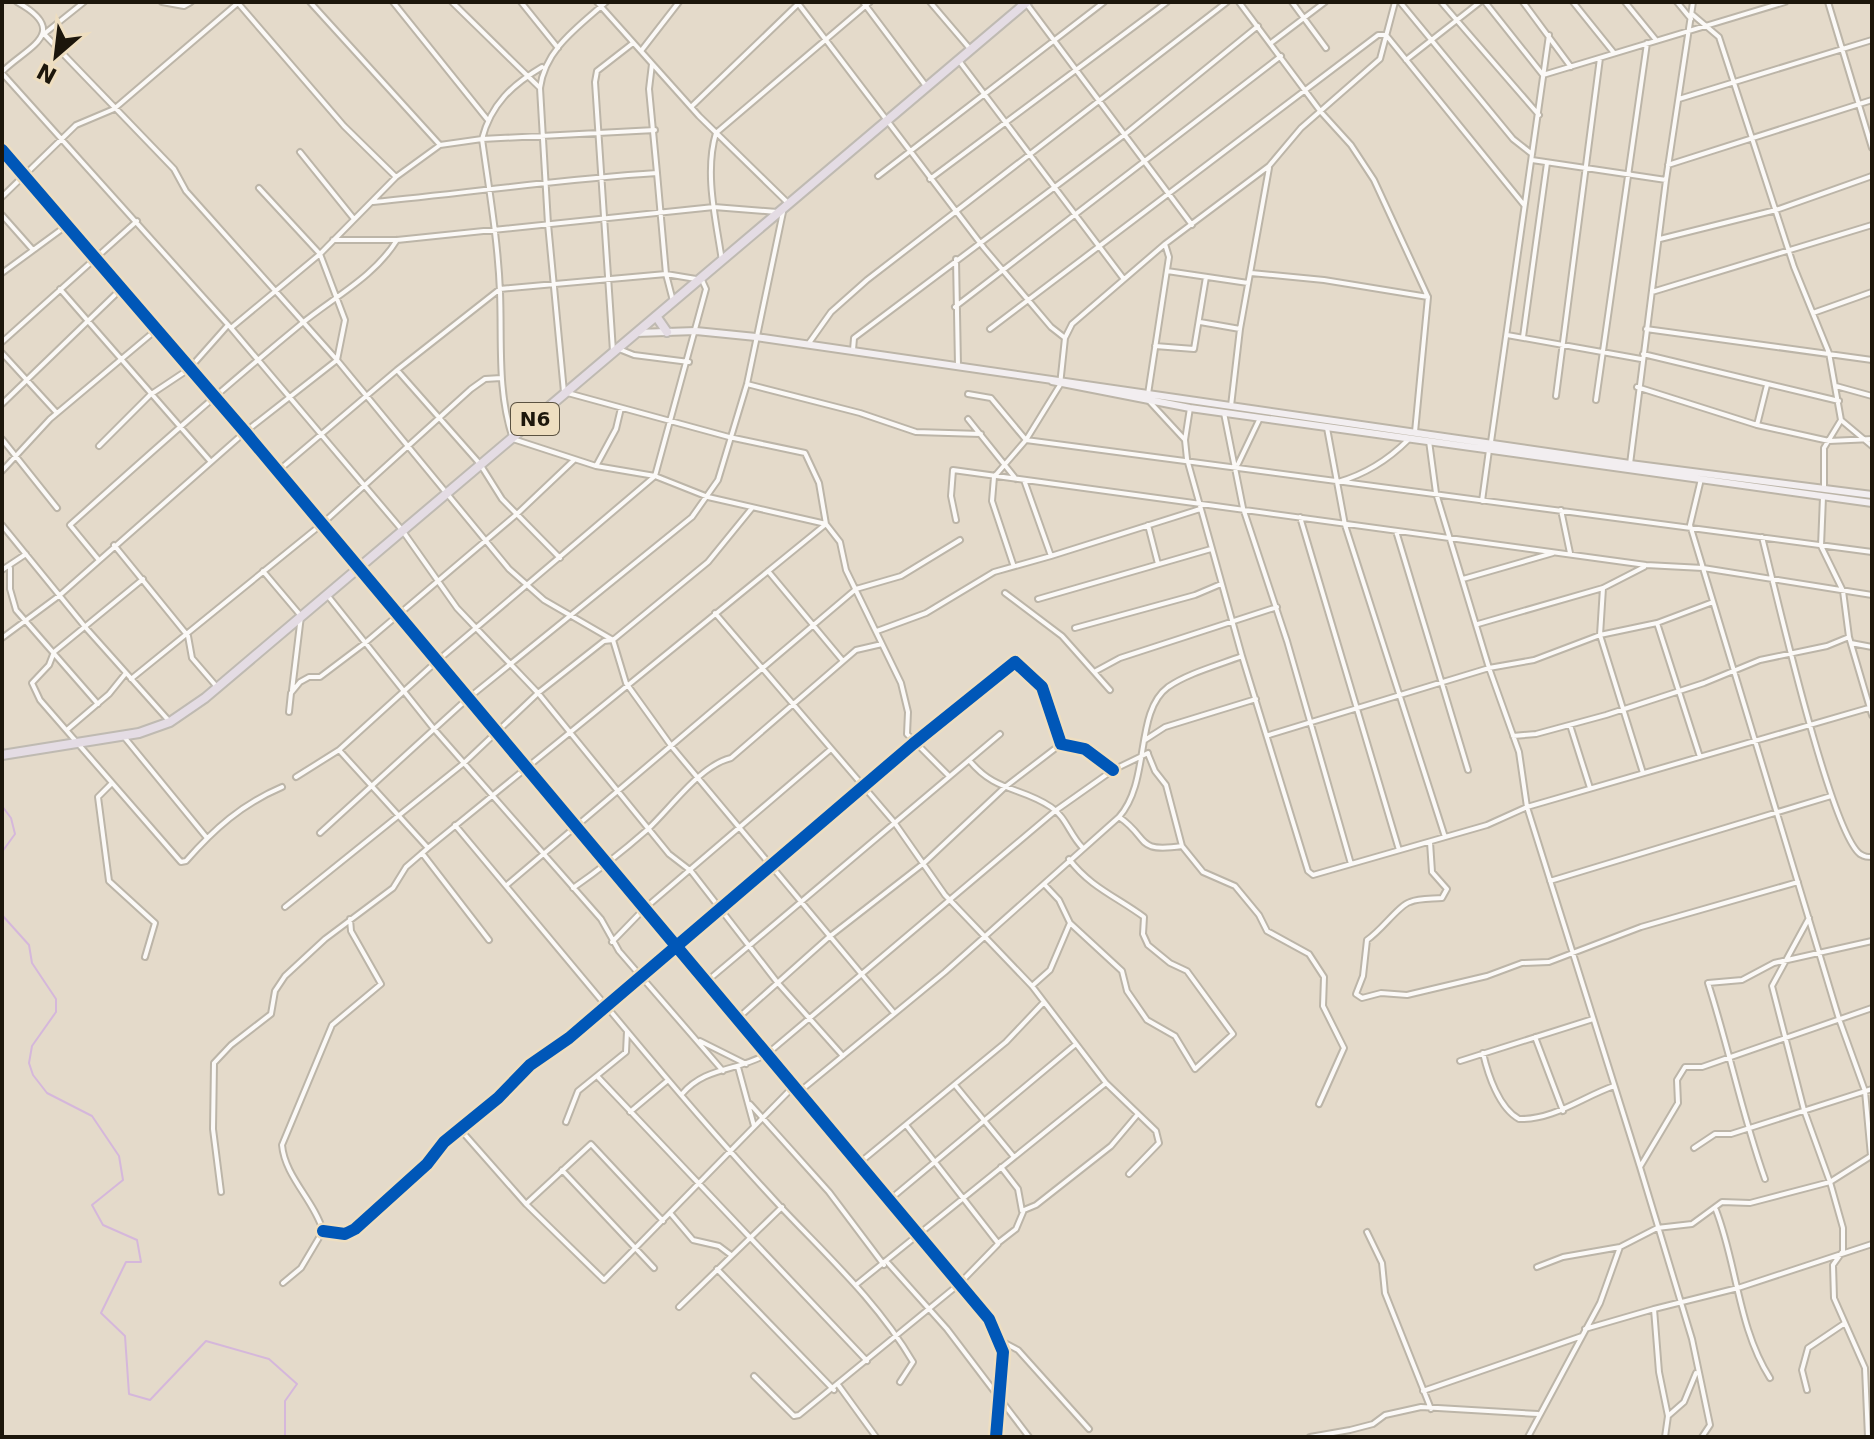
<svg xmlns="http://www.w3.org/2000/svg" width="1874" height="1439" font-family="'DejaVu Sans',sans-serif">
	<rect width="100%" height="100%" fill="#e4daca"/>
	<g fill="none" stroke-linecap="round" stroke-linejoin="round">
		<path stroke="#d5b7db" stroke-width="2" d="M2,806l9,12 4,16 -13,18
			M2,915l27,30 3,18 24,36v13l-24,34 -3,17 4,12 14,18 45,23 27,40 4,24 -31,25 11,20 34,15 4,22h-15l-25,51 24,23 4,58 21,6 56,-59 63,18 28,25 -12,17v36"/>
		<defs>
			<path id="minor" d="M84,2l-40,32 130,135 12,22 151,169 172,209 35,31 69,40 13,43 46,64 222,266
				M162,2l22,4 7,-4
				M310,2l130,143
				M393,2l94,117
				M452,2l88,86
				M521,2l37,46
				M597,2l102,114 89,87
				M606,2c-28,25 -61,47 -66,86l8,136 16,168 165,45 76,16 14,30 7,41 14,18 6,28 55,113 7,29 -1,22 42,42
				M797,2l187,246 67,79 14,11
				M863,2l63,84
				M930,2l41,48
				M1239,2l82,110 30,33 23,35 54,117 -13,135
				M1292,2l34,46
				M1400,2l113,137 19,15
				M1441,2l98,113
				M1485,2l58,73 242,-73
				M1523,2l48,65
				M1573,2l41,51
				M1625,2l31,38
				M1677,2l14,17
				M1828,2l44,146
				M238,3l106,123 52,51
				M1026,3l166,222
				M1692,14l27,23 75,230 35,86 12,67 -17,28v41
				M1271,43l54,-41
				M641,51l38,-49
				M1406,60l74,-58
				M960,62l163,216
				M652,64l-3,25 8,84
				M542,67c-30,18 -51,37 -60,72 7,50 16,102 18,153 2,50 -3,99 13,147l83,27 59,10 53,21 118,27
				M2,72c23,-24 71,-39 15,-70
				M2,73l229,255 171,202 55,78 81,85 131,161 22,17 86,111 66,74
				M1679,99l193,-59
				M691,107l107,-103
				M2,150l356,417
				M300,152l54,67
				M1532,160l134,20
				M1668,165l204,-65
				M878,176l226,-174
				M930,179l237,-177
				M2,197l74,-72 38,-16 125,-107
				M373,202c95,-9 188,-23 284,-29l9,101 7,27
				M2,215l31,35
				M1660,239l116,-29 96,-34
				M333,240h64l317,-33 63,5
				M956,259l2,107
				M722,261c-6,-41 -18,-88 -6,-128l154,-131
				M1167,271l81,12
				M2,273l64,-47
				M1251,273l73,7 104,17
				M60,289l151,173
				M1652,292l220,-67
				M955,307l326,-251
				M1813,313l59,-21
				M1200,322l40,7
				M231,328l89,-74 76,-77 44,-32 42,-6 173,-9
				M990,329l388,-294h8l138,170
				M1646,329l226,31
				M1507,335l134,24
				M1523,337l24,-174
				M2,342l135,-121
				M809,343l22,-31 36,-32 360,-278
				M1155,346l39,3 12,-72
				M619,349l15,6 55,7
				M853,350l1,-12 270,-203 134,-109
				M613,351l-18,-269 2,-11 36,-28
				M2,353l55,60
				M1643,354l196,47
				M747,384l113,29 56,19 65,2
				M1836,386l36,10
				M1637,387l120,38 72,16 43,-2
				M968,394l23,4 35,42 846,112
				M1148,394l21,-137 -4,-13
				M1556,396l44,-338
				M1596,400l51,-357
				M1149,401l36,39
				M2,404l119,-115
				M1231,406l9,-77 29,-161
				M1224,413l19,95 44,133 64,223
				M968,419l48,60
				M1841,420l31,26
				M1757,425l10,-40
				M1327,428l18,97 100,312
				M2,439l55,69
				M1429,441l7,52 53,175 30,84 8,55 113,360
				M1491,442l58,-407
				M99,446l51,-51 39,-26 39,-44
				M1238,464l22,-46
				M1630,464l36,-284 27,-178
				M596,466l20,-37 5,-21
				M2,471l48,-52 106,-89
				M278,471l119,-101
				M1701,479l-11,46 149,494 26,72 6,65 -41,26 13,46v23l-10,14 1,33 31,70 3,69
				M1024,480l27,76 149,-47
				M1338,482c28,-8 50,-22 70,-42
				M1823,497l-2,49 22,45 6,46 23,78
				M1482,501l7,-51
				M1561,510l9,43
				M1300,517l99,333
				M956,520l-5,-24 2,-26 693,95 57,3 169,27
				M2,525l84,103 84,94
				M1148,525l10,39
				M1396,531l72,239
				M1762,537c13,51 68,294 98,317 5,3 7,3 12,3
				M114,545l74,91 4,22 25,29
				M98,559l-28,-34c76,-68 152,-136 231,-201 33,-27 73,-47 96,-84
				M1013,564l-21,-63 2,-24 32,-37 34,-55 5,-47 7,-14 93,-80 104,-78 32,-38 79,-69 15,-57
				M10,568v21l6,21 82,94
				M2,570l24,-16
				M263,571l38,45 -9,74
				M768,571l75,90
				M143,579l-89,73 -5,13 -17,18 8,17 141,162 5,-1c28,-32 56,-57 96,-74
				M1463,579l90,-26
				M1603,588l-3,47 43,138
				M1005,593l57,43 48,54
				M328,596l106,133 167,190 18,32 104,120
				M1038,599l173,-50
				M715,613l179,209 51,73 87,91 74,97 50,48 3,12 -30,31
				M1657,623l43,134
				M1478,624l125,-36 41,-21
				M1075,628l120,-33 26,-11
				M877,631l49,-18 68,-41 57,-16
				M2,638l58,-43 185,-163 92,-72 8,-40 -25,-66 -61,-66
				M1851,643l21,4
				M1242,656l66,215 5,4 174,-50 40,-18 345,-100
				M1096,671l24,-13 157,-51
				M131,679l191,-155 149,-135 14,-10 16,-1
				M289,712l2,-19 9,-11 9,-5h11l45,-34 152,-129 57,-54
				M1570,725l20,63
				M68,729l41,-35 17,-21
				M1269,735l220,-67 45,-8 66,-25 57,-12 56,-21
				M1513,736l23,-2 70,-19 98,-32 56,-23 67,-14 22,-9
				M125,738l82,100
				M1145,740l20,-13 91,-28
				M339,750l89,98
				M1148,754l7,17 11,14 16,61 21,26 32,14 24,29 8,16 42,23 15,23 -1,29 21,42 -25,56
				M969,760c27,33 51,26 82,47 15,10 19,28 31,40
				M296,777l43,-27 97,-88 219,-186 51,-187 -4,-9 -36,-6 -166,15 -103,81 83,94 22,35 58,59
				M111,784l-13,13 11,84 46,42 -10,34
				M1119,817c31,21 15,36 63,29
				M455,825l172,206 -1,21 -48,39 -12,31
				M320,833l146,-133 226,-183 26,-37 29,-96 36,-172
				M1430,842l2,30 15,17 -5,9c-10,1 -23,0 -32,4 -11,3 -28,28 -43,38l-4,36 -7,18 6,4 19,-5 26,2 80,-19 35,-13 27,-1 92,-35 157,-45
				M422,853l67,87
				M1550,881l281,-85
				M508,884l348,-295 45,-13 59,-36
				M1044,884l15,16 11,23 52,48 5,20 20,29 28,16 20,33 38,-35 -46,-63 -17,-8 -22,-18 -5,-11 1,-17c-27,-20 -54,-30 -75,-58
				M573,888c26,-18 50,-37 74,-58 24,-22 52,-64 84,-72l125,-108 26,-6
				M285,907l179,-144 74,-70 66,-52 9,-1 95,-78 44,-54
				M612,942l32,-33 187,-160
				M706,982l294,-248
				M1032,986l18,-16 20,-47
				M737,1019l92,-82 95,-74 81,-76 56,-43
				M627,1031c49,59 100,118 152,174 48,51 98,96 134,157l-13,20
				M1535,1037l28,74
				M700,1041l46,23
				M1483,1053c5,22 16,55 36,66 35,1 63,-22 95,-33
				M1460,1061l133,-42
				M738,1067l16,59
				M597,1076l270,285
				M955,1085l59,72
				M799,1092l146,-120 174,-155c32,-36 15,-105 49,-130 20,-14 51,-22 74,-31l-55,-197 -2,-19 5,-32
				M682,1094c24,-28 54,-22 85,-40l288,-243 58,-41 35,-17
				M750,1104l79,88 55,73
				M630,1112l37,-31
				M906,1125l92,118 18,-14 8,-19 12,-5 75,-59 27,-32
				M459,1128l67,76 78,76 189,-193
				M1694,1148l21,-14h16l141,-45
				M858,1164l148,-122 38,-40
				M1001,1167l17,22 4,22
				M562,1170l92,98
				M1765,1179c-23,-64 -36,-131 -57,-196l34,-3 32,-17 98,-22
				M221,1192l-8,-63 1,-66 17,-18 40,-31 4,-23 10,-15 40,-37 68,-51 13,-21 22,-19 398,-324
				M888,1201l188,-157
				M526,1204l65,-60 72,77
				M1716,1210c21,54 22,118 54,168
				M671,1214l22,26 26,6 12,9
				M323,1231l22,3 10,-5 72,-65 17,-22 54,-44 32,-33 39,-27 344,-294 102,-82 27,25 19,57 24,5 28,21
				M1367,1232l15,31 3,30 46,116
				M888,1263l59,66 82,108
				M1537,1267l26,-10 57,-10 37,-19 35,-4 30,-22 28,1 80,-21 -26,-72 -32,-124 37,-68
				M717,1269l117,121
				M283,1283l18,-15 22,-37c-9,-31 -38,-54 -41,-86l50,-120 49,-41 -30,-53 -1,-12
				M857,1284l249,-201
				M679,1307l103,-100
				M1654,1309l84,-21 134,-44
				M1585,1329l69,-20 5,63 9,44 -3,21
				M1001,1341l17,9 71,79
				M754,1376l40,40 5,-1 159,-130 40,-41
				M839,1386l37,51
				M1807,1390l-5,-20 6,-22 37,-25
				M1423,1391l159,-55
				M1668,1416l16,-14 12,-29
				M1310,1437l40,-7 23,-6 12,-9 36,-8 117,7
				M1528,1437l72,-134 20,-56
				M1702,1437l8,-12 -18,-86 -52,-172 38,-64 -1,-23 8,-13h17l170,-59"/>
			<path id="tertiary" d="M359,568l630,751 14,33 -7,85"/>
			<path id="secondary" d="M636,333l60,-2 60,6 874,127 242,31
				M1052,381l138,27 682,95"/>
			<path id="trunk" d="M656,316l11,16
				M2,755l137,-22 31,-11 35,-24 822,-696"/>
		</defs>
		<use href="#minor" stroke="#bcb5a8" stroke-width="8"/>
		<use href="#tertiary" stroke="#bcb5a8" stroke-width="9"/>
		<use href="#secondary" stroke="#bcb5a8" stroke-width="10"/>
		<use href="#trunk" stroke="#bfbab2" stroke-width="12"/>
		<use href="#minor" stroke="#fbf9f7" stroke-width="4"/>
		<use href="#tertiary" stroke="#fbf9f7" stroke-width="5"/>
		<use href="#secondary" stroke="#f2eef0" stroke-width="6"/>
		<use href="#trunk" stroke="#e4dce4" stroke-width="8"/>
		<defs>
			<path id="cycleway" d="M2,150l243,282 744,887 14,33 -7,85
				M323,1231l22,3 10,-5 72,-65 17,-22 54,-44 32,-33 39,-27 344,-294 102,-82 27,25 19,57 24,5 28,21"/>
		</defs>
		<use href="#cycleway" stroke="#eedec0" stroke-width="17"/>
		<use href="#cycleway" stroke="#0057b8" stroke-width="12"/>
	</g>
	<g text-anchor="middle" stroke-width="7" stroke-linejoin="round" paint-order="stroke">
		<rect fill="#eedec0" stroke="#5b5241" stroke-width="2" x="511" y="403" width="48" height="32" rx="6"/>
		<g font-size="20" font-weight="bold" fill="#1c160b">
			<text x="535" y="426">N6</text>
		</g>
	</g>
	<rect width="1874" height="1439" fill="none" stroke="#1c160b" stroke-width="8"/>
	<g transform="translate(56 56) rotate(208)" stroke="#eedec0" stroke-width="6" paint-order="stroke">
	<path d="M0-6L14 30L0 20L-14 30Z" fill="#1c160b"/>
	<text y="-12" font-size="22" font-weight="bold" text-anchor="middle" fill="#1c160b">N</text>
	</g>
</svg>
